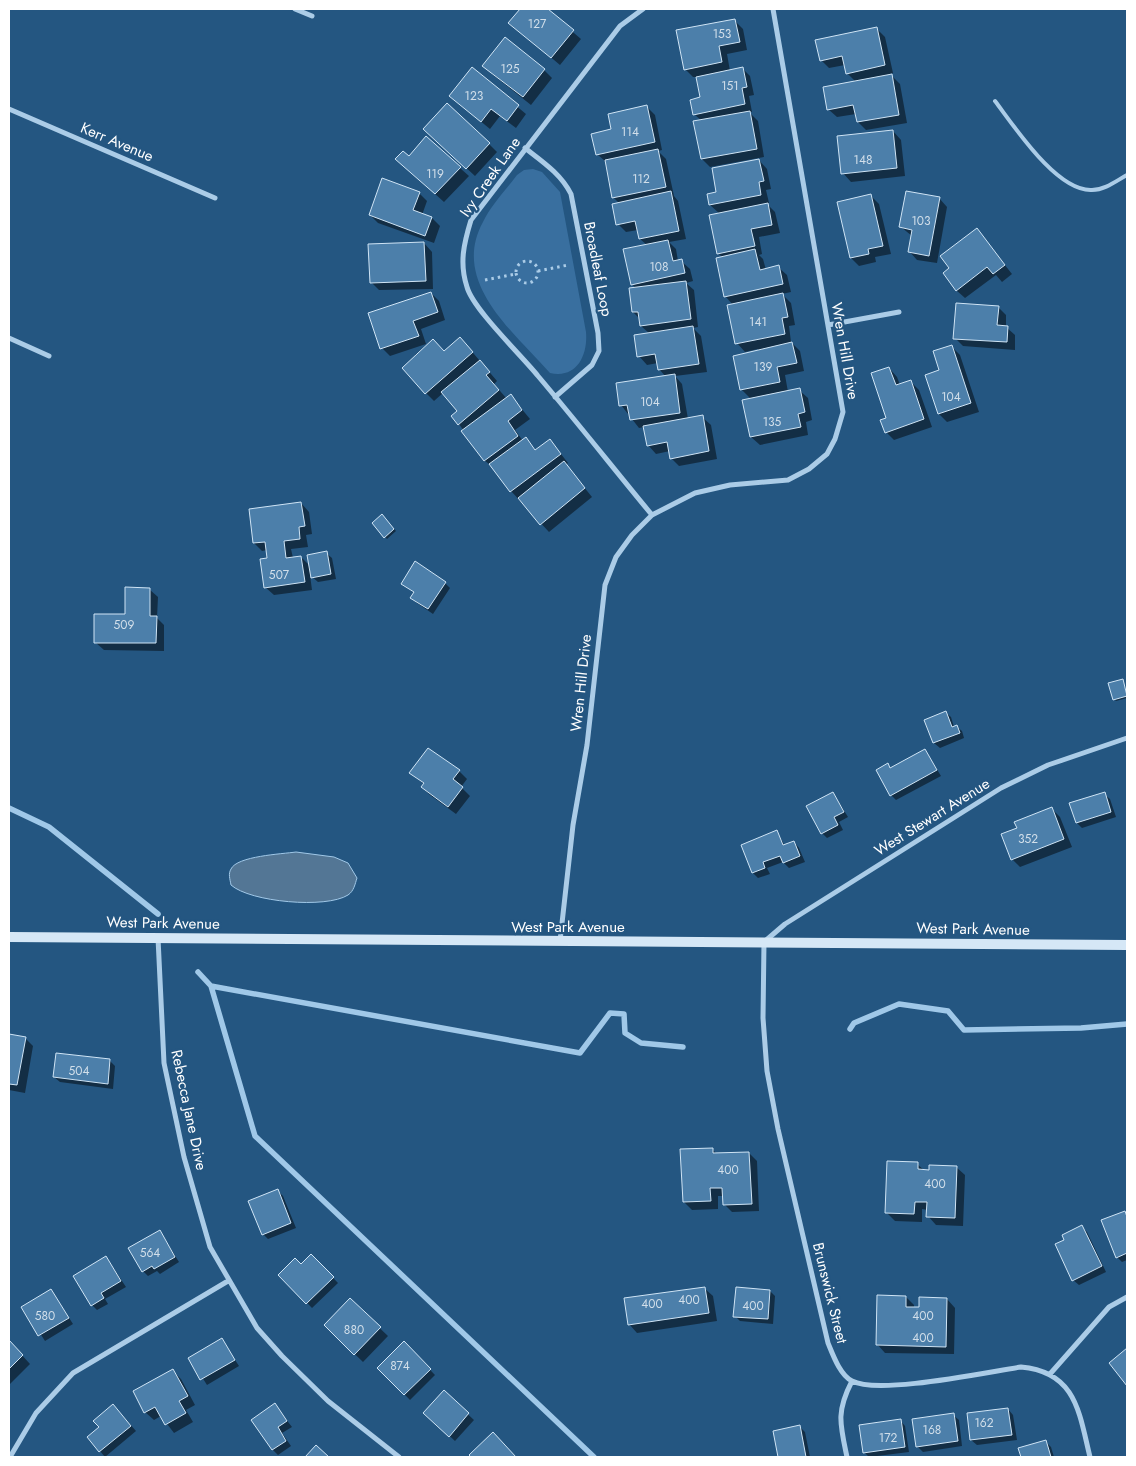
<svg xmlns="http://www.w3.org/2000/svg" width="1136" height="1466" font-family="Jost,sans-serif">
	<rect width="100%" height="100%" fill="#245681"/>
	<path fill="#396f9f" d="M533,169l9,3 18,20 26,140c2,23 -9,47 -36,41 -36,-41 -100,-91 -67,-151 8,-17 23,-32 34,-47l7,-5z"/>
	<path fill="#537695" stroke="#a0c8e8" d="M296,852l38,5 14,6 9,15c-2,6 -3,13 -9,17 -22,14 -98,7 -117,-10 -1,-6 -3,-11 0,-16 6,-13 51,-15 65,-17z"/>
	<path fill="#0007" d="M521,9h25l35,30 -21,26 -50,-42z
		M734,20l9,9 4,21 -20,4 3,17 12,-3 8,8 4,19 -5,1 3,16h-3l9,9 6,36 -54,10 -8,-8v-38l-8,-7 8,-16 -5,-21h-4l-8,-8z
		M876,28l9,9 8,36 -3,1 10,10 7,39 -41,7 -8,-8 -2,-8 -19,3 -9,-8 28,-27 -9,-9 -2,-8 -16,3 -8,-8z
		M472,69l54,45 -10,14 -16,-12 -10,13 -40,-33z
		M544,70l8,8 -21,27 -39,-31z
		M647,107l8,8 7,35 -4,1 8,8 8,37 4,5 8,38 -17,3 7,7 2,12h3l9,8 3,12 -7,2 8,7 4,37 -5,1 8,8 6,36 -32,4 7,8 6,35 14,-2 9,8 6,34 -38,7 -8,-8 -1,-7 -14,3 -8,-9 -4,-18 -5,1 -18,-23 45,-28 -7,-8 -1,-6 -11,2 -8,-9 11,-22 -9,-8 -1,-7 -7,-7 3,-23 -4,-5 15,-39 -7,-6 -2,-9 -12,2 -8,-8 2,-20 -7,-7 -7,-35 -9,-8 16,-24z
		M893,131l8,9 4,36 -54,6 -8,-9z
		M433,137l56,7 8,8 -22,24z
		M426,138l43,38 -25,26 -39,-35 4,-9z
		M759,160l8,9 4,20 -5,1 3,13 -2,1 8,8 5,21 -21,4 3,17 -3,1 4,4 3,11 12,-3 9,8 4,17 -9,2 9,9 4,22 -6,1 2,16 9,9 4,20 -19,4 3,17 11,-2 9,8 4,22 -6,2 2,13 -48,10 -9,-8 -7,-36 7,-2 -10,-10 17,-38v-2l-13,3 -8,-9 -4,-38 -7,-8 -9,-38 6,-1 -5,-5 2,-39 -10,-9 7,-12z
		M419,193l8,8 -5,14 10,3 8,8 -6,17 -56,-20 -8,-8z
		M871,196l8,8 12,50 -16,3 1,5 -17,4 -8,-8 -13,-55z
		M939,198l8,9 -10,56 -20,-3 -8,-9 3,-15 -11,-9z
		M977,230l35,44 -10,8 -6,-7 -31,23 -9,-8 -5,-22z
		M424,243l8,9 1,37 -54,1 -8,-8z
		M431,293l8,8 6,19 -24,9 5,15 -36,12 -8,-8z
		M998,307l8,8v12l9,8v15l-52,-4 -8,-8z
		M433,340l11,12 24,-5 29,34 -3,3 13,15 4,-3 19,23 -15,11 8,11 2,-2 11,12 14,-11 18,23 -2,2 26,32 -43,35 -38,-41 -17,-23 -10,-8 -25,-36 -1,-12 -15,-19 -9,8 -8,-8 -11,-38z
		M952,347l8,8 19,57 -32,10 -8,-8 -12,-39 14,-4z
		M889,368l8,9 3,8 10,-4 9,9 13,37 -38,13 -8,-8z
		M301,503l8,9 3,22 -6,1 2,12 -17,2 2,9 8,-1 9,9 16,-13 6,5 4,21 -18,3 -8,-7 2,15 -38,5 -9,-8 2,-37 -5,1 -8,-8z
		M382,516l14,15 -9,8 -14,-16z
		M402,583h43l5,5 -17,26 -16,-11 -5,-6 3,-4z
		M149,589l9,8 -1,21 7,7v26l-60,-1 -9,-8 31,-27z
		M1122,680l5,18 -11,3 -2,-2z
		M945,712l6,5 3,10 2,-1 6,5 2,7 -24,10 -6,-5z
		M925,750l16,26 -45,24 -5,-5 -4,-31 4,4z
		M459,771l8,8 -6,8 9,9 -14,18 -26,-19 -8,-8 2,-3 -13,-12z
		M833,793l15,24 -9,5 4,8 -16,8 -5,-5z
		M1104,794l6,5 6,18 -34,11 -5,-5z
		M1052,809l8,8 12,30 -52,20 -8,-8 6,-30z
		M777,832l8,14 9,-4 5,6 6,14 -16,6 -6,-6 -16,6 3,6 -12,4 -5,-5 -11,-28z
		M9,1035l16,3 8,8 -8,47 -16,-3z
		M57,1054l53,7 5,5 -2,23 -53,-7 -6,-5z
		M712,1149l5,5 32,-1 8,8 2,50 -27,1 -8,-8v-8h-6v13l-26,1 -8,-8z
		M917,1164l8,7 31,-4 9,8 -2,51 -27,-1 -8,-9v-6l-6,-1v13l-27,-1 -8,-8z
		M278,1191l5,5 13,32 -28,11 -5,-5z
		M1124,1212l3,3v45l-5,2 -5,-5z
		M1082,1227l5,5 19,40 -27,13 -6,-5 -7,-39z
		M160,1232l19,30 -19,12 -3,-3 -9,5 -5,-5z
		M311,1255l27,28 -26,25 -32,-33 21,-9z
		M106,1257l20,30 -21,12 3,5 -11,6 -5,-5z
		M704,1288l9,8 4,25 -80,12 -8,-9z
		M51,1290l22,34 -28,17 -22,-34z
		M770,1291l5,5 -2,28 -33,-3 -5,-5z
		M906,1297l8,8v4l33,-10 8,9 -1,46 -69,-1 -8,-9z
		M350,1300l38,36 -25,26 -38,-37z
		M222,1340l17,26 -32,19 -17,-27z
		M9,1341l21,23 -21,21z
		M404,1343l31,32 -25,25 -31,-32z
		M172,1370l9,9 14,26 -9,5 7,12 -19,11 -13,-17 -7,4 -9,-8z
		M444,1392l30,28 -19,21 -30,-28z
		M113,1405l23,26 -31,26 -5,-6 1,-23z
		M275,1405l17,22 -10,6 9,13 -13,9 -5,-5z
		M1008,1409l5,6 4,25 -40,5 -6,-5z
		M953,1415l6,5 3,26 -39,6 -6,-6z
		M900,1420l5,6 4,26 -40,5 -5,-5z
		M800,1427l5,5 5,25h-30l-5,-25z
		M1046,1442l5,5 3,10h-32l-2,-8z"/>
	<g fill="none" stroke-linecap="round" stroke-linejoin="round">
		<path stroke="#a0c8e8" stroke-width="5.5" d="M9,808l40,19 109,87
			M198,972l13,14 44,150 339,321
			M211,986l369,67 30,-40 14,1 1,19 16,10 42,4
			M850,1029l4,-6 45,-19 49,7 16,19 117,-2 46,-4"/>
	</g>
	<path fill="#4c7faa" stroke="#cfe4f5" d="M520,9h28l26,21 -23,28 -43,-35z
		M735,19l5,23 -21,4 3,16 -38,8 -8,-40z
		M877,27l8,38 -39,9 -4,-18 -22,5 -5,-21z
		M505,37l40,32 -22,28 -41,-31z
		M472,67l47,38 -12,16 -16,-12 -10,13 -32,-26z
		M743,67l4,20 -5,1 3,16 -52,11 -3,-15 10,-3 -4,-20z
		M892,74l7,41 -42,7 -4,-17 -26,5 -4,-23z
		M447,103l43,40 -24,26 -43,-40z
		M647,105l8,37 -59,13 -5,-21 20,-5 -3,-15z
		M750,111l7,38 -56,10 -8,-38z
		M893,130l4,38 -56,6 -4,-38z
		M426,136l35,31 -26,27 -40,-35 8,-8 6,5z
		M658,149l8,38 -54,11 -7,-38z
		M759,159l5,22 -5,1 2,13 -52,10 -2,-11 9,-2 -4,-24z
		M382,178l38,14 -7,18 19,7 -7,19 -56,-21z
		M671,191l8,40 -40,8 -4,-18 -19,4 -4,-21z
		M906,191l34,6 -11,59 -21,-4 4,-22 -13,-3z
		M871,194l12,52 -15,3 1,5 -19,4 -13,-56z
		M768,203l4,22 -21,4 4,17 -38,8 -8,-39z
		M977,228l28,37 -12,9 -6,-7 -31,24 -13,-18 6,-5 -9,-12z
		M668,240l5,21 9,-2 3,14 -54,12 -8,-36z
		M424,242l2,39 -56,2 -2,-39z
		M755,249l5,21 19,-5 4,19 -59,13 -8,-39z
		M686,281l5,38 -51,7 -2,-14h-6l-3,-24z
		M431,292l7,20 -25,9 6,15 -39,13 -12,-36z
		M783,293l5,24 -6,1 3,16 -50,10 -8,-39z
		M956,303l43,3 -2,19 11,1 -1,16 -54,-3z
		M693,326l6,38 -41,6 -3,-16 -18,3 -3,-22z
		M460,337l13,15 -48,42 -23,-26 31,-29 11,12z
		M792,342l5,21 -20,4 3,15 -40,8 -7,-34z
		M952,345l19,58 -33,11 -13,-39 14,-5 -6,-19z
		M480,360l10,12 -4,3 13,15 -41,35 -7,-9 6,-5 -16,-19z
		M889,367l7,18 15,-5 13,39 -39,14 -5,-13 6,-2 -15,-45z
		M675,374l5,39 -50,7 -3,-15 -8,1 -3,-23z
		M800,388l5,24 -7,2 3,13 -51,10 -8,-37z
		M511,394l11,16 -14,11 10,15 -34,25 -23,-30z
		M703,415l6,36 -39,8 -3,-17 -20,4 -4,-20z
		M526,437l9,13 15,-11 11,15 -51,38 -21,-28z
		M564,461l21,27 -45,37 -22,-27z
		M301,502l4,24 -6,1 1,12 -16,2 2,17 15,-2 4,26 -41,6 -4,-29 7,-1 -2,-16 -12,1 -4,-34z
		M382,514l12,15 -10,9 -12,-15z
		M327,551l4,23 -20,4 -4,-23z
		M415,561l31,21 -18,27 -18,-11 4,-6 -13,-8z
		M125,587l25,1v28h7l-1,27h-62v-29h31z
		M1123,679l4,17 -14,4 -5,-17z
		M946,711l6,16 5,-2 3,8 -27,10 -9,-23z
		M428,748l32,22 -7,9 10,8 -15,20 -27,-20 3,-4 -15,-10z
		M925,749l12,21 -47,26 -14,-26 12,-7 2,5z
		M833,792l11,20 -10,5 4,8 -17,9 -15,-28z
		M1105,792l6,20 -35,11 -7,-20z
		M1052,807l12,32 -53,21 -10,-26 16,-6 -3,-6z
		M777,830l6,15 11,-4 6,15 -17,7 -3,-7 -17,6 2,6 -13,5 -11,-28z
		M9,1034l17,3 -9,48 -8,-1z
		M56,1053l54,6 -2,25 -55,-7z
		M713,1148v5l36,-1 3,52 -29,1 -1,-17h-12l1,13 -28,1 -3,-53z
		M887,1161l31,1v7l11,1v-5l28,1 -2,52 -29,-1 1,-15h-12l-1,12 -29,-1z
		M278,1189l13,34 -29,12 -14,-34z
		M1125,1211l2,6v36l-11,5 -15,-38z
		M1082,1225l20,41 -30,15 -17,-37 9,-4 -2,-5z
		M160,1230l15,27 -21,12 -2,-3 -10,6 -14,-24z
		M311,1254l23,23 -28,27 -28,-29 17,-17 6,6z
		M106,1256l15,25 -20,12 3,5 -13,8 -18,-30z
		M705,1287l4,26 -81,12 -4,-27z
		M736,1287l34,3 -2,29 -35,-2z
		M51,1289l18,29 -31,18 -17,-29z
		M877,1295l29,1v11h13v-10l28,1 -1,49 -70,-2z
		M350,1298l31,29 -27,28 -30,-30z
		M222,1338l13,22 -35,20 -12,-22z
		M9,1340l14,15 -14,14z
		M404,1341l27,28 -27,26 -27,-27z
		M1127,1348v38l-18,-23z
		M173,1369l15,27 -9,5 7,12 -21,12 -10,-18 -11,6 -11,-22z
		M444,1390l25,23 -20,24 -26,-24z
		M275,1403l12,18 -9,6 8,14 -14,9 -21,-30z
		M113,1404l18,22 -32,26 -12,-15 12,-10 -6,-6z
		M1008,1408l4,27 -42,5 -3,-27z
		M954,1413l4,28 -42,6 -4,-28z
		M901,1419l4,28 -42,6 -4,-28z
		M800,1425l6,32h-28l-5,-26z
		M493,1432l23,25h-45l-2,-2z
		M1046,1440l5,17h-30l-3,-9z
		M316,1445l13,12h-24z"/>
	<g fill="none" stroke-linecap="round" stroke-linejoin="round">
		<path stroke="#abcce7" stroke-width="3" stroke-dasharray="2.5 4" stroke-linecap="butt" d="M516 272a11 11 0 1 1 22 0a11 11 0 1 1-22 0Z
			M538,271l30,-6
			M485,280l31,-6"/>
		<path stroke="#abcce7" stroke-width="4" d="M995,101c19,25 62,91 97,89 13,0 24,-9 35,-15"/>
		<path stroke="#abcce7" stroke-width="5" d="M295,9l17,7
			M643,9l-23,17 -149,194c-7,23 -12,43 -4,67 6,22 55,69 71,89 39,46 76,93 114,139
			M9,109l206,89
			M525,148c18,14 36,26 46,46l27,139 1,18 -7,14 -37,32
			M828,325l71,-13
			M9,338l40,18
			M158,938l6,125 20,94 26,90 47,81 25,28 46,45 71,56
			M560,941l13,-116 14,-80 18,-160 11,-28 16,-22 20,-20 43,-22 35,-8 58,-5 21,-11 18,-15 8,-15 8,-27 -70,-403
			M1050,1374l59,-67 18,-10
			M10,1457l26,-44 37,-40 155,-92
			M847,1457c-7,-33 -11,-45 5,-76
			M1090,1457c-11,-45 -14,-85 -69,-90 -34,5 -142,28 -169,14 -12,-6 -19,-26 -24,-38l-50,-214 -11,-58 -4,-53 1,-76 21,-18 216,-136 47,-23 79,-27"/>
		<path stroke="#d5e7f6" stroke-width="10" d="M9,937l1118,8"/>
	</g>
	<g text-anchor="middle" stroke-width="4.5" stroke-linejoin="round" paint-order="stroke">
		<g font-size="12" fill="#d2dfea">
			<text x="537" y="28">127</text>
			<text x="722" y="38">153</text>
			<text x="510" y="73">125</text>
			<text x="730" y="90">151</text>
			<text x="474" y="100">123</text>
			<text x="630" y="136">114</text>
			<text x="863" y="164">148</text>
			<text x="435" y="178">119</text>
			<text x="641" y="183">112</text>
			<text x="921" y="225">103</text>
			<text x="659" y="271">108</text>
			<text x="758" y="326">141</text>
			<text x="763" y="371">139</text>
			<text x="951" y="401">104</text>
			<text x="650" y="406">104</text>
			<text x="772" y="426">135</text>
			<text x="279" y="579">507</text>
			<text x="124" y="629">509</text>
			<text x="1028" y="843">352</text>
			<text x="79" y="1075">504</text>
			<text x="728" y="1174">400</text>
			<text x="935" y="1188">400</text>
			<text x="150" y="1257">564</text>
			<text x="689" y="1304">400</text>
			<text x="652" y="1308">400</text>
			<text x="753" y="1310">400</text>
			<text x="45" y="1320">580</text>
			<text x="923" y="1320">400</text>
			<text x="354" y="1334">880</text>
			<text x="923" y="1342">400</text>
			<text x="400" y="1370">874</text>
			<text x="984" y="1427">162</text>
			<text x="932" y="1434">168</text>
			<text x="888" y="1442">172</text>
		</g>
		<g font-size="15" fill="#fff" stroke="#245681">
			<text transform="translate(117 142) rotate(23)" y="5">Kerr Avenue</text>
			<text transform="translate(490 177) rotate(-55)" y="5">Ivy Creek Lane</text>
			<text transform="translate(598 269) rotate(79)" y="5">Broadleaf Loop</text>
			<text transform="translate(845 351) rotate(80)" y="5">Wren Hill Drive</text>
			<text transform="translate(581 683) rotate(-84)" y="5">Wren Hill Drive</text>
			<text transform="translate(932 817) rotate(-32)" y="5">West Stewart Avenue</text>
			<text transform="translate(163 923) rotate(1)" y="5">West Park Avenue</text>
			<text x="568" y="932">West Park Avenue</text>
			<text transform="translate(973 929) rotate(1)" y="5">West Park Avenue</text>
			<text transform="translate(189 1110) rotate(78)" y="5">Rebecca Jane Drive</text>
			<text transform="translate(830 1293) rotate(76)" y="5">Brunswick Street</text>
		</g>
	</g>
	<rect width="1136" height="1466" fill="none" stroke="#ffffff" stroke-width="20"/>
</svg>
